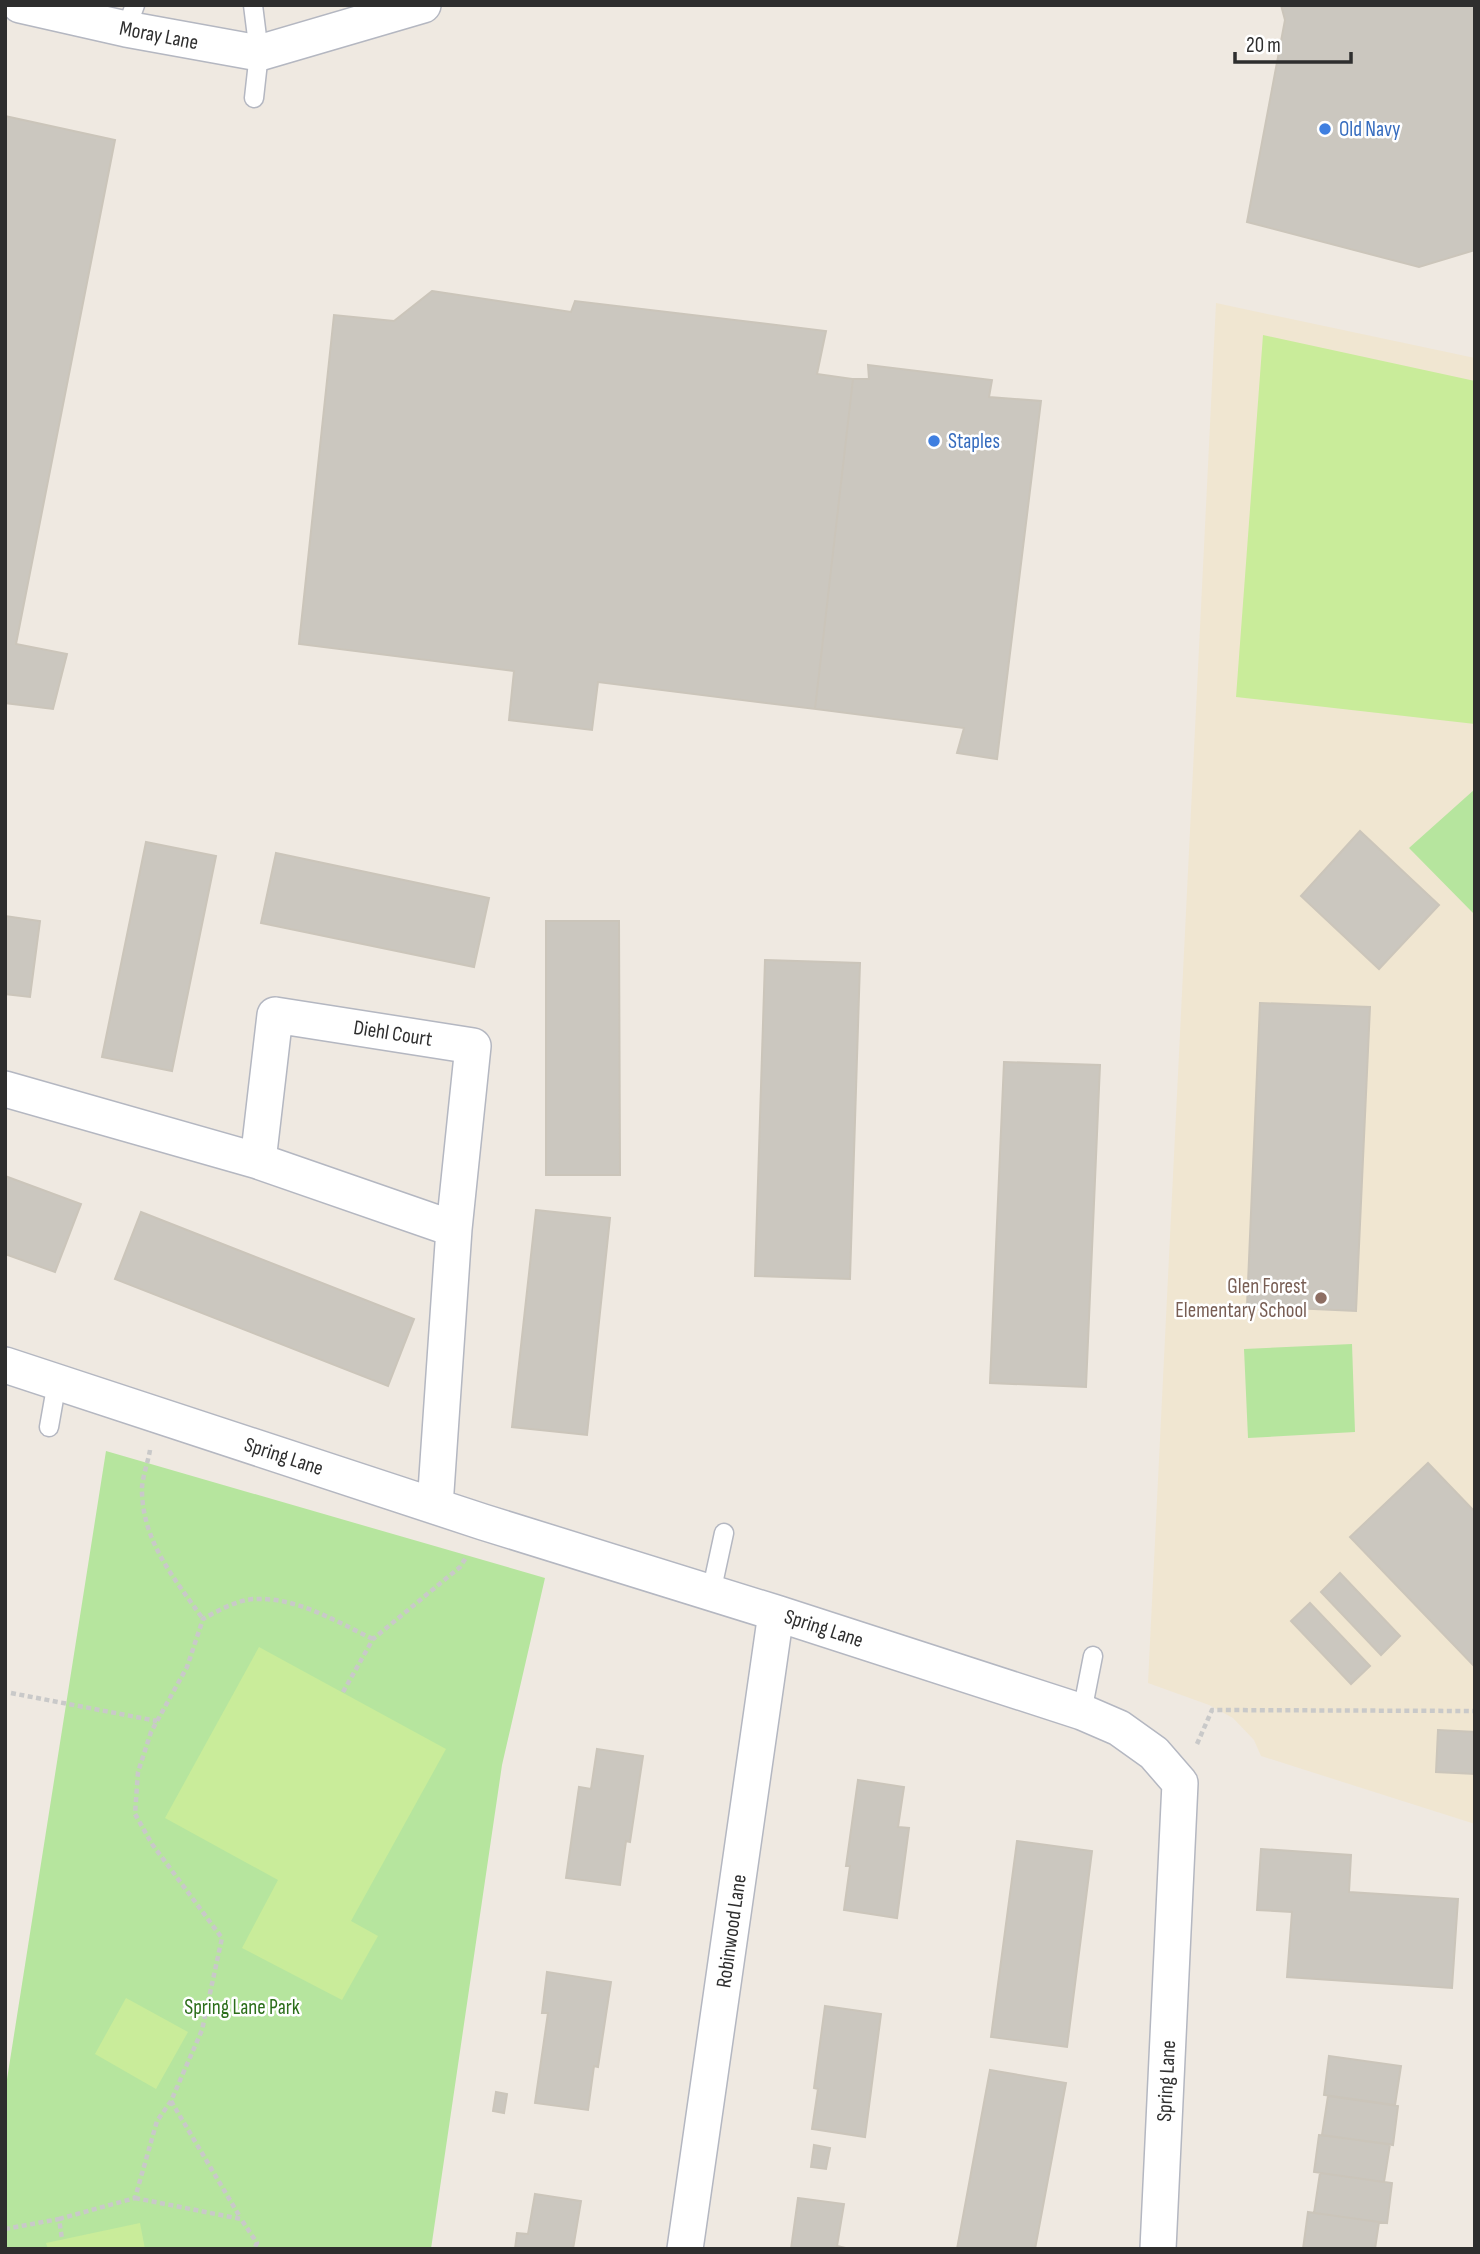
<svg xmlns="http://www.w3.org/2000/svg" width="1480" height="2254" font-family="'Sofia Sans Condensed',sans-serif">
	<rect width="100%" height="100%" fill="#efe9e1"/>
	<path fill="#f0e6d1" d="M1216,303l259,55v1466l-214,-68 -7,-16 -21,-22 -24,-13 -61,-22z"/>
	<path fill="#b6e59e" d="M1475,789v126l-66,-67z
		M1352,1344l3,88 -107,6 -4,-89z
		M106,1451l439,127 -43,187 -71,484h-426v-157z"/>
	<path fill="#c9ec9a" d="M1263,335l212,46v343l-239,-27z
		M259,1647l187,102 -95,172 27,15 -36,64 -100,-52 36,-68 -113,-62z
		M126,1998l62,34 -32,57 -61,-35z
		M140,2223l5,26h-97l-2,-6z"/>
	<path fill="#cbc7bf" stroke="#cbc5ba" stroke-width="2" d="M1281,5h194v245l-56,17 -172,-45 38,-202z
		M5,116l110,24 -99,504 51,10 -14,55 -48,-6z
		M432,291l139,21 4,-11 251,30 -9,43 36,5 -38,330 -217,-27 -6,48 -83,-10 5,-49 -215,-27 35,-329 60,6z
		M868,365l124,15 -3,17 52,4 -44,358 -40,-6 7,-25 -149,-19 38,-330h16z
		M1360,831l79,74 -60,64 -78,-73z
		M146,842l70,14 -44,215 -70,-14z
		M276,853l213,45 -15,69 -213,-44z
		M5,916l35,5 -10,76 -25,-3z
		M546,921h73l1,254h-74z
		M765,960l95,3 -10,316 -95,-3z
		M1260,1003l110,4 -14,304 -109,-5z
		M1004,1062l96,3 -14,322 -96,-4z
		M5,1176l76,28 -26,68 -50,-18z
		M536,1210l74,8 -23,217 -75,-8z
		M141,1212l273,107 -26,67 -273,-107z
		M1428,1463l47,49v155l-125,-130z
		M1340,1573l60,63 -19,19 -60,-63z
		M1310,1603l60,63 -19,18 -60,-63z
		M1438,1730l37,2v42l-39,-2z
		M597,1749l46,7 -13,86 -4,-1 -6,44 -54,-7 13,-91 12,2z
		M858,1780l46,7 -6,40 11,1 -12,90 -53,-8 6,-44h-4z
		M1017,1841l75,10 -25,196 -76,-10z
		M1261,1849l90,6 -2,37 109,7 -6,89 -165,-11 5,-65 -35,-2z
		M547,1972l64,10 -13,85 -4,-1 -6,44 -53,-7 13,-90h-6z
		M825,2006l56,8 -16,123 -53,-8 6,-40 -4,-1z
		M1329,2056l72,10 -6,39 -71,-10z
		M990,2070l76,13 -31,166h-78z
		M496,2092l11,2 -3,19 -11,-2z
		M1328,2096l70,10 -5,39 -71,-10z
		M1319,2135l71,9 -6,38 -70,-10z
		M814,2145l16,3 -4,21 -15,-2z
		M1320,2173l72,10 -5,40 -73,-10z
		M535,2194l46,7 -8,48h-58l2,-16 11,1z
		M798,2198l46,6 -7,42 13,3h-59z
		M1308,2212l71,10 -4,27h-72z"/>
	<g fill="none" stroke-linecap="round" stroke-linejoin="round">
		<defs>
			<path id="service" d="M253,5l6,48 -5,45
				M126,29l9,-24
				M49,1427l8,-45
				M711,1593l13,-60
				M1082,1712l11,-56"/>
			<path id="minor" d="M20,5l106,24 133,24 164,-48
				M5,1089l253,72 196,68
				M258,1161l17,-146 198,31 -19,183 -19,277
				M5,1365l478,157 293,91 306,99 37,16 35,25 26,30 -22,466
				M685,2249l91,-636"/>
		</defs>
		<use href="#service" stroke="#b4b7c1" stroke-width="21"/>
		<use href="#minor" stroke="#b4b7c1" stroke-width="38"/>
		<path stroke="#c9c9c9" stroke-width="4.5" stroke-dasharray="5 3.5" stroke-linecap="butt" d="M150,1450c-2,12 -7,25 -8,37 -1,53 32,91 61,132
			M343,1692l30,-53 87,-72 7,-11
			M11,1693l146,28
			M1197,1744l15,-34 263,1
			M171,2101l69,116
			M135,2198l106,21 16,24 -3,6
			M59,2219l76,-21 22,-77 14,-20 31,-71 20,-92 -70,-94 -17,-30 3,-42 13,-40 36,-65 16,-48c14,-8 34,-19 51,-20 43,-2 81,22 119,40
			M5,2229l54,-10 3,20"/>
		<use href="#service" stroke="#fff" stroke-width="18"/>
		<use href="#minor" stroke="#fff" stroke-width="35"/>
	</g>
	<g fill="#3f7fe0" stroke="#fff" stroke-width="2.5">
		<circle cx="1325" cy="129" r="7"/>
		<circle cx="934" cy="441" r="7"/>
	</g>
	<circle fill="#8d6e63" stroke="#fff" stroke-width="2.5" cx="1321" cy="1298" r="7"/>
	<g text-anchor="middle" stroke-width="5" stroke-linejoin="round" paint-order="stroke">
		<g font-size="21" fill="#2e2e2e" stroke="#fff">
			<text transform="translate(159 35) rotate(11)" y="7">Moray Lane</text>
			<text transform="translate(393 1033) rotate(9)" y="7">Diehl Court</text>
			<text transform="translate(284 1456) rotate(18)" y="7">Spring Lane</text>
			<text transform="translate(824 1628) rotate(18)" y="7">Spring Lane</text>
			<text transform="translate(731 1931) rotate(-82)" y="7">Robinwood Lane</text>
			<text transform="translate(1166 2081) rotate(-87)" y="7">Spring Lane</text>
		</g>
		<g font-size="21" fill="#366cbe" stroke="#fff" text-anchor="start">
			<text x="1339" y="136">Old Navy</text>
			<text x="948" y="448">Staples</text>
		</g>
		<g font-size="21" fill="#785e54" stroke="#fff" text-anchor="end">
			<text x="1307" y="1293">Glen Forest<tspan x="1307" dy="24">Elementary School</tspan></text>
		</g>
		<g font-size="21" fill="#2c6e1b" stroke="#fff">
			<text x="242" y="2014">Spring Lane Park</text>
		</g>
	</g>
	<rect width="1480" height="2254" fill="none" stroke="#2e2e2e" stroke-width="14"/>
	<path d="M1235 52v10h116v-10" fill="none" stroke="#2e2e2e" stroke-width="3.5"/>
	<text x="1246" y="52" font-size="21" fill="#2e2e2e" stroke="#ffffff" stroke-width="5" paint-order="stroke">20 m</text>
</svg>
